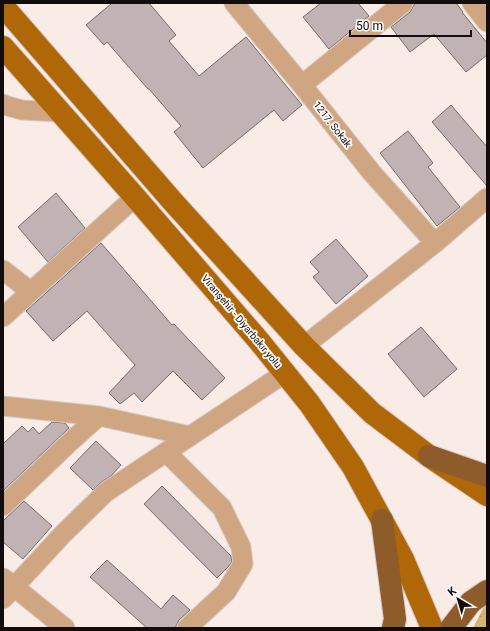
<svg xmlns="http://www.w3.org/2000/svg" width="490" height="631" font-family="Roboto,sans-serif">
	<defs>
		<pattern id="forest-firs" width="22" height="20" patternUnits="userSpaceOnUse"><rect width="22" height="20" fill="#d3b570"/><path d="M5 1l3.5 6h-7zM16 11l3.5 6h-7z" fill="#b49a60"/></pattern>
	</defs>
	<rect width="100%" height="100%" fill="#f9ebe6"/>
	<path fill="url(#forest-firs)" d="M487,605v23h-14l11,-21z"/>
	<path fill="#c1b3b3" stroke="#776a6b" d="M112,3h37l27,32 -7,6 30,35 47,-39 56,68 -19,16 -9,-11 -71,58 -29,-36 7,-6 -32,-37h-1l-41,-47 -3,3 -18,-20z
		M321,3h37l11,13 -40,33 -26,-32z
		M415,3h41l7,9h-1l25,31v12l-21,17 -32,-38 -24,18 -19,-25 19,-15z
		M451,105l36,42v39l-55,-64z
		M408,131l25,32 -5,4 32,40 -23,19 -57,-73z
		M56,193l29,35 -37,34 -30,-35z
		M336,239l32,37 -32,28 -23,-27 6,-5 -9,-10z
		M101,243l71,82 2,-1 51,54 -23,22 -29,-29 -31,31 -8,-9 -14,11 -11,-11 26,-28 -48,-54 -34,30 -27,-30z
		M421,327l36,42 -33,28 -36,-43z
		M52,422l13,1 4,5 -66,63v-47l19,-18 6,6 5,-5 6,7z
		M96,441l25,24 -10,11 -11,7 -7,7 -23,-22z
		M162,486l69,70 1,6 -4,5 -11,11 -73,-74z
		M24,501l28,25 -29,33 -20,-17v-21z
		M107,560l54,49 12,-14 17,15 -11,10 -4,8h-28l-57,-51z"/>
	<g fill="none" stroke-linecap="round" stroke-linejoin="round">
		<defs>
			<path id="minor" d="M234,3l68,82 70,88 63,70
				M472,3l15,19
				M302,85l101,-82
				M3,104l1,1 18,5 38,2
				M3,270l27,21
				M3,317l132,-120
				M304,346l131,-103 52,-45
				M3,406l96,10 91,20
				M166,452l56,56 19,39 2,17 -17,28 -39,36
				M3,506l67,-64 29,-26
				M3,578l62,50
				M3,599l59,-64 44,-43 179,-119"/>
			<path id="major" d="M3,6l171,197 130,143 68,67 57,43 58,39
				M3,47l132,150 124,144 50,62 44,64 50,92 29,69"/>
			<path id="highway" d="M429,456l58,20
				M382,520l13,99 -2,9
				M451,628l20,-26 16,-11"/>
		</defs>
		<use href="#minor" stroke="#d4c7c3" stroke-width="21"/>
		<use href="#major" stroke="#d4c7c3" stroke-width="24"/>
		<use href="#highway" stroke="#d4c7c3" stroke-width="24"/>
		<use href="#minor" stroke="#d0a682" stroke-width="19"/>
		<use href="#major" stroke="#b06707" stroke-width="22"/>
		<use href="#highway" stroke="#8e5c2a" stroke-width="22"/>
	</g>
	<g text-anchor="middle" stroke-width="3.5" stroke-linejoin="round" paint-order="stroke">
		<g font-size="10" fill="#120d0c" stroke="#fefbfa">
			<text transform="translate(333 124) rotate(52)" y="4">1217. Sokak</text>
			<text transform="translate(242 321) rotate(50)" y="4">Viranşehir - Diyarbakır yolu</text>
		</g>
	</g>
	<rect width="490" height="631" fill="none" stroke="#120d0c" stroke-width="8"/>
	<g transform="translate(458 599) rotate(322)" stroke="#fefbfa" stroke-width="3" paint-order="stroke">
	<path d="M0-3L7 15L0 10L-7 15Z" fill="#120d0c"/>
	<text y="-6" font-size="11" font-weight="bold" text-anchor="middle" fill="#120d0c">K</text>
	</g>
	<path d="M350 30v6h121v-6" fill="none" stroke="#120d0c" stroke-width="2"/>
	<text x="356" y="30" font-size="12" fill="#120d0c" stroke="#fefbfa" stroke-width="3" paint-order="stroke">50 m</text>
</svg>
